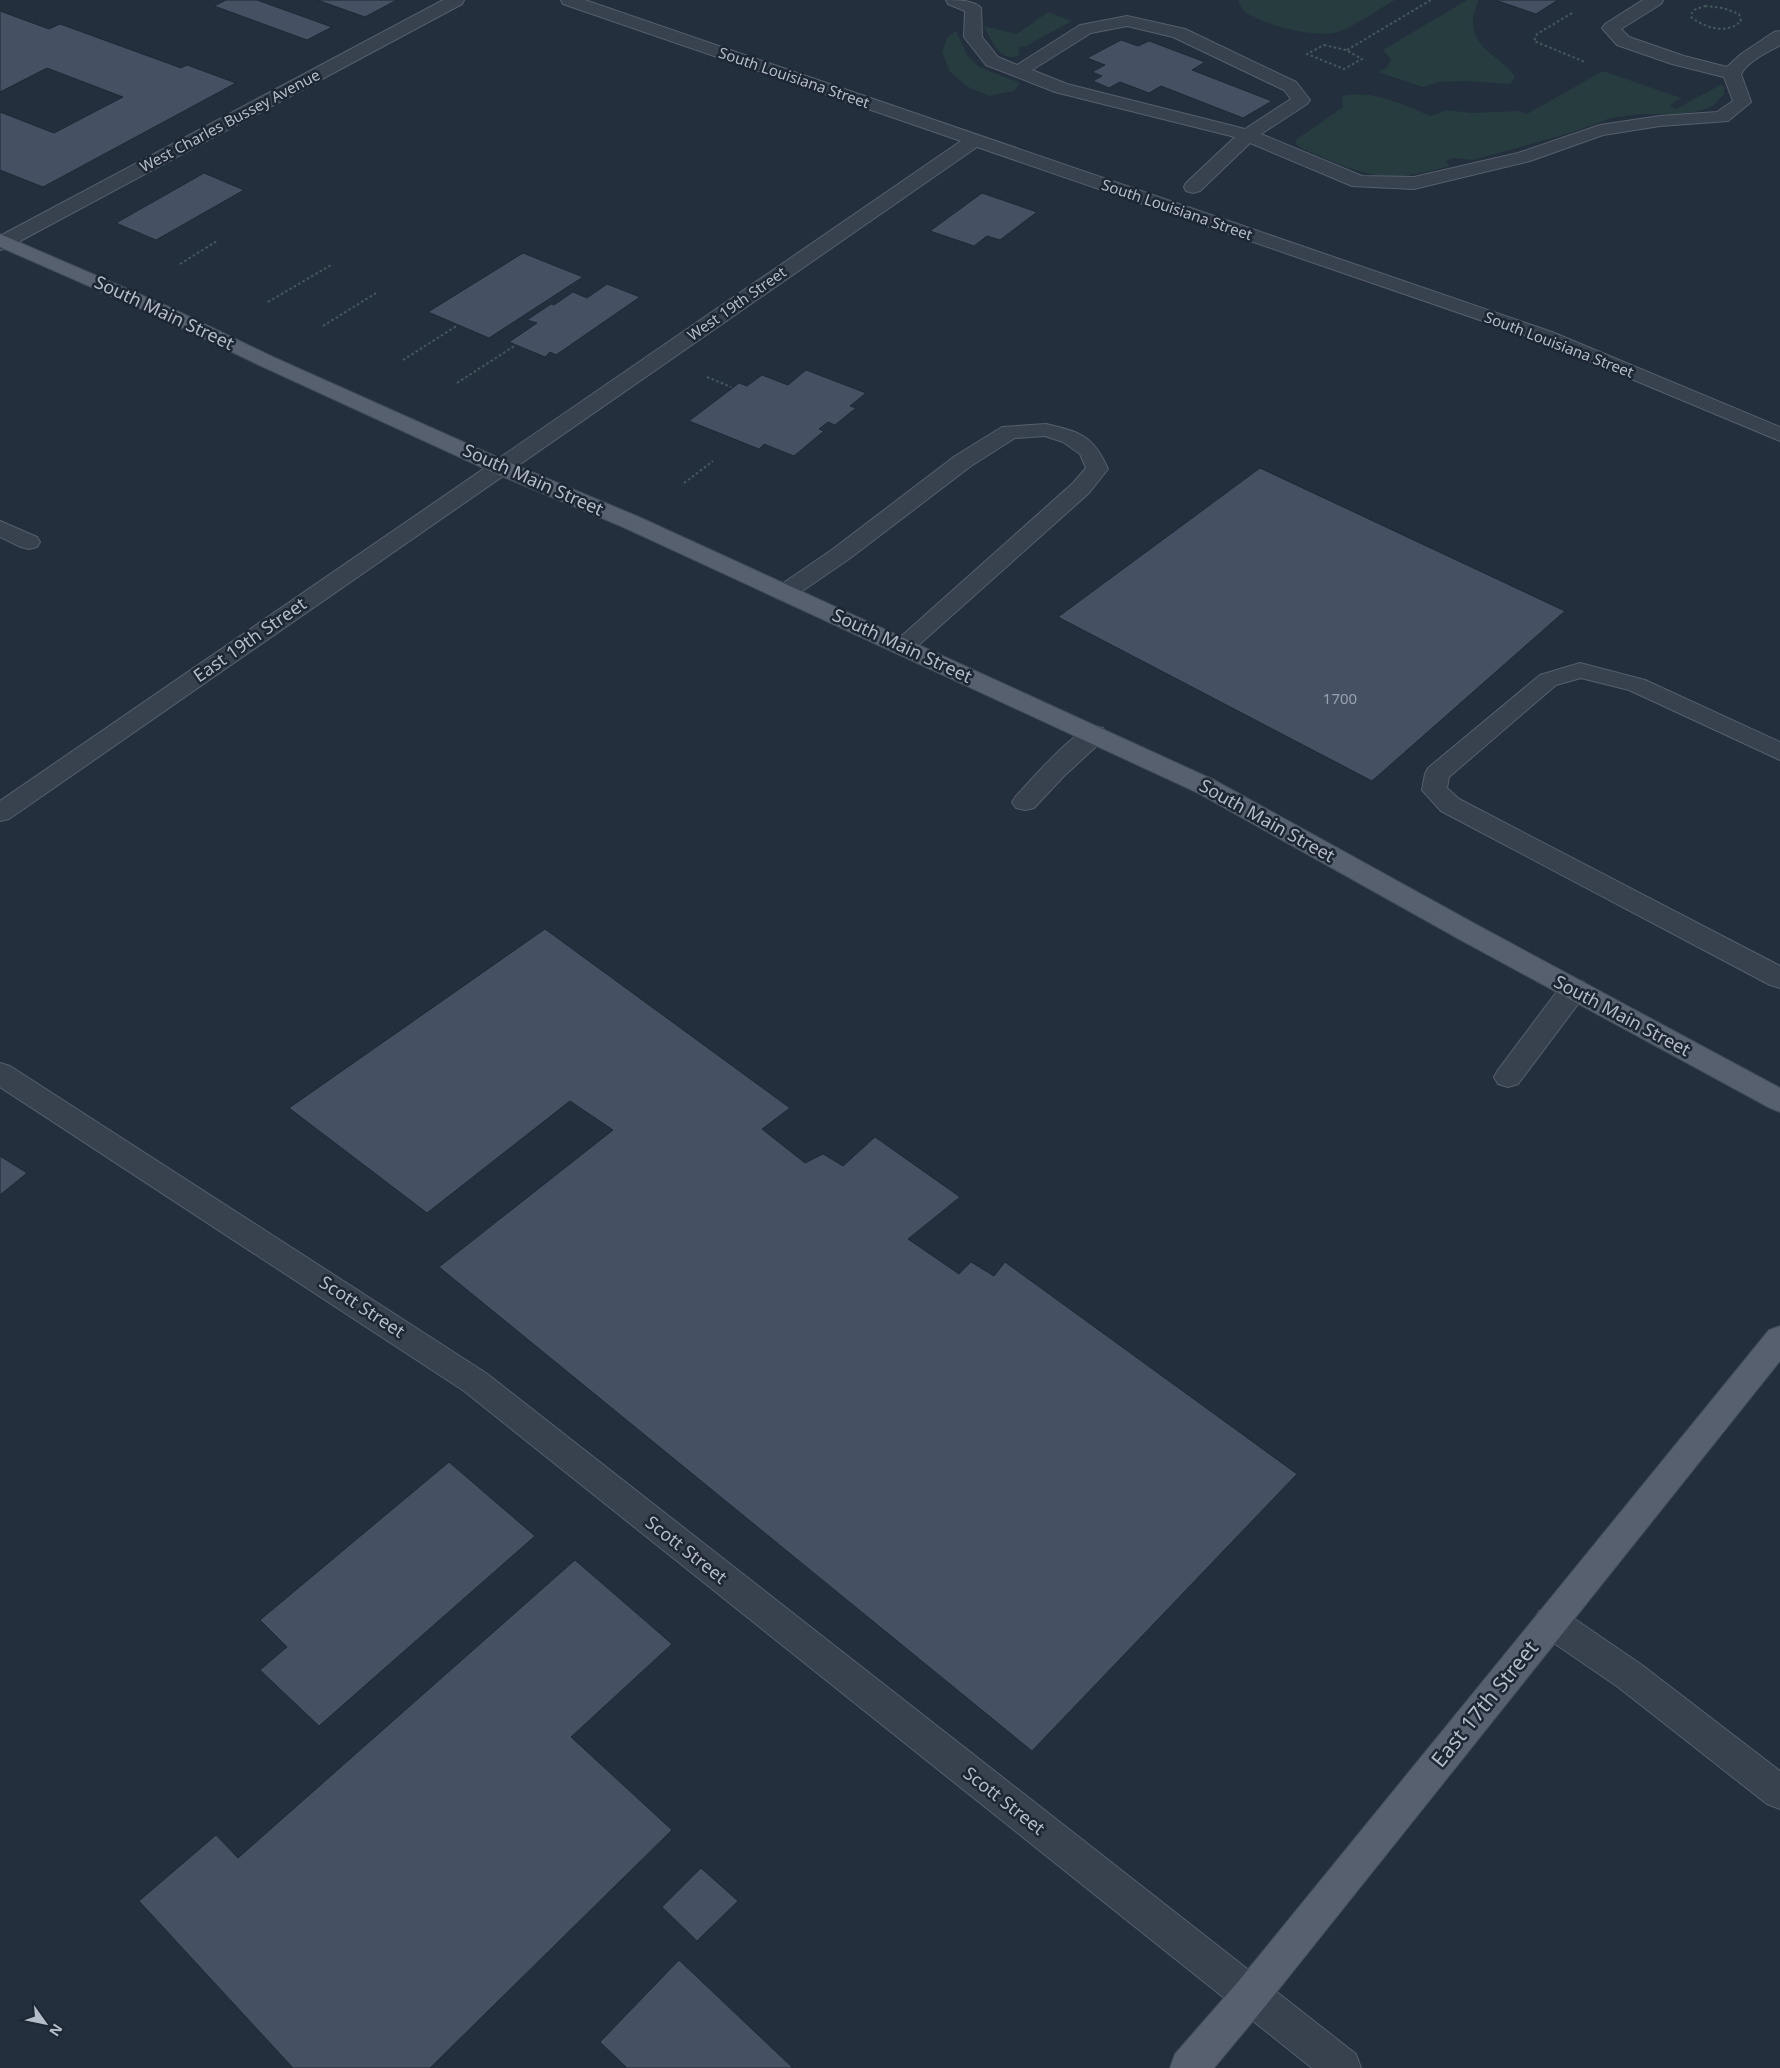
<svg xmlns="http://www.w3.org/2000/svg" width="1780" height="2068" font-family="'Noto Sans',sans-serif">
	<rect width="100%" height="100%" fill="#242f3e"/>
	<path fill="#263c3f" d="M1238,0h157c-16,9 -40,26 -57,32 -19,7 -80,-8 -95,-22 -2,-2 -4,-7 -5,-10z
		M1467,0h11c-1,7 -6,16 -5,23 1,28 29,33 42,54l-5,7 -44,-3 -27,1 -16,5 -45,-15 9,-5 4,-8 -8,-9z
		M1048,12l24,9 -48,26 -3,-1 -3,3 2,5 -2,2c-19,6 -27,-16 -34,-30l33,8z
		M956,31l11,24 12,12 41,16 -6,8 -25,5 -21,-9 -18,-15 -8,-20 5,-14z
		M1603,71l78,27 -12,8 7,3 44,-24 5,2 -1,7 -10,11 -14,6 -21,3h-37l-31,4 -40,15 -98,27 -20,-2 -7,3 4,5c-21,5 -43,12 -65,10 -28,-2 -57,-17 -82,-27l-7,-5 1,-5 46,-32 -1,-11c35,-6 57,8 89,20l15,-6 26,3 45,-2 10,3z"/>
	<path fill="#455162" stroke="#1f2835" d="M226,0h31l75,27 -25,13 -93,-34z
		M317,0h80l-32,17z
		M1495,0h63l-22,14z
		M0,11l49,18 11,-5 121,44 6,-3 49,18 -193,104 -43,-17v-58l54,21 69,-36 -76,-29 -47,24z
		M1121,40l17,6 11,-5 56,21 -13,8 80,31 -29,17 -82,-32 -12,7 -29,-11 -11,6 -16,-7 9,-5 -10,-4 13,-7 -18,-7z
		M204,173l40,17 -88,50 -40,-17z
		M982,193l55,19 -37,28 -13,-4 -13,10 -44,-15z
		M523,253l60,24 -94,61 -61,-26z
		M607,284l33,13 -84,58 -6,-3 -5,5 -36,-15 28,-19 -10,-3 24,-16 3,1 19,-13 14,6z
		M806,370l60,23 -16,13 6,2 -21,17 -7,-3 -9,7 5,2 -30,25 -30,-12 -5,5 -70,-28 50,-38 8,3 15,-11 26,10z
		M1260,468l305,143 -193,170 -314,-164z
		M545,929l245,179 -28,21 43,34 18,-9 20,12 32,-29 85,60 -52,42 51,35 12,-12 23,14 11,-14 292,212 -265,277 -593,-484 174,-137 -43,-29 -143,112 -138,-105z
		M0,1156l27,17 -27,22z
		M449,1462l86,74 -216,190 -59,-56 27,-23 -27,-27z
		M575,1560l97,84 -101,93 101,93 -242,238h-137l-154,-167 77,-66 22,23z
		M701,1868l37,33 -41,40 -35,-34z
		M679,1960l114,108h-166l-27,-26z"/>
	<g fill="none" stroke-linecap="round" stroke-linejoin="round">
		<defs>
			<path id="minor" d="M443,0h21l-2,4 -455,244 -7,2v-14z
				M561,0h24l967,332 228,95v14l-242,-101 -561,-193 -968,672 -9,2v-20l961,-660 -398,-137z
				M946,0c11,0 28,0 35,8l1,29 16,20 19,8 63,-40 6,-1 41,-8 58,13 111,53 14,18 -3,4 -46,30 101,42 52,1 104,-24 82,-28 60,-9 57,-4 16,-11 -9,-24 -52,-13 -55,-19 -15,-17 3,-4 38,-24h20l-2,4 -40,25 8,8 55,19 43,11 14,-13 33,-22 6,-1v14c-13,8 -31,15 -39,29l10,28 -23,19 -68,5 -57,9 -73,26 -116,28 -62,-3 -102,-43 -50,48 -7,2 -7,-2 -2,-4 2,-4 49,-46 -180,-45 -69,-27 -22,-28 1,-26 -17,-7zM1127,26l46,11 111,53 7,9 -46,30 -178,-45 -35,-14 59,-37z
				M1046,424c34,8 47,11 62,45l-19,24 -177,158 -8,2 -8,-2 -4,-5 4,-5 177,-158 13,-15 -6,-14 -17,-12 -18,-6 -30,2 -44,28 -122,93 -57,39 -8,2 -8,-2 -3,-5 3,-5 57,-39 122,-93 47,-29z
				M0,521l37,16 3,5 -3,5 -8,2 -8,-2 -21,-10z
				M1580,663l65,17 135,62v18l-151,-70 -48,-12 -25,7 -107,92 -2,11 12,11 321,167v22l-10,-3 -329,-174 -19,-21 3,-16 3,-6 112,-93z
				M1094,726l9,2 3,6 -3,6 -39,36 -30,32 -9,2 -9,-2 -4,-6 4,-6c17,-18 56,-64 78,-70z
				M1574,979l10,3 4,7 -4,7 -66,88 -10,3 -10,-3 -4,-7 4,-7 66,-88z
				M0,1063l10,3 476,307 870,681 5,14h-49l-848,-677 -464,-304z
				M1551,1607l12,4 79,54 138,106v38l-13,-5 -149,-117 -79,-54 -5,-11 5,-11z"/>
			<path id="major" d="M0,234l169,73 104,50 235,105 131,55 575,263 263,145 303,163v24l-10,-4 -311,-169 -263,-147 -573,-265 -131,-55 -233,-107 -104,-50 -155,-68z
				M1780,1326v35l-517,648 -49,59h-44l5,-14 62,-71 532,-653z"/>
		</defs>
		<use href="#minor" stroke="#565f6c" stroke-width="2"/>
		<use href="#major" stroke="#414a57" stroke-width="2"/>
		<path stroke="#44595c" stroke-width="2" stroke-dasharray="2.5 2.5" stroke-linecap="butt" d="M1705,6l18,2 16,6 2,7c-14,14 -36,7 -50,-4 0,-8 8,-9 14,-11z
			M1572,13l-35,21 -3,7 51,21
			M1324,45l22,5 16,9 -18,10 -37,-15z
			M1347,50l84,-50
			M180,264l37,-23
			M268,302l63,-37
			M323,326l53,-33
			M403,360l55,-35
			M707,377l24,10
			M457,383l59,-38
			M684,483l29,-22"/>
		<use href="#minor" fill="#38414e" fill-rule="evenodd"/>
		<use href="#major" fill="#56606e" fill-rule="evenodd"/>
	</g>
	<g text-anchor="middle" stroke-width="5" stroke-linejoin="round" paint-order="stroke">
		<g font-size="15" fill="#b4bcc9" stroke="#1d2633">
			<text transform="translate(794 78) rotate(19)" y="5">South Louisiana Street</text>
			<text transform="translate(230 121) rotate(-28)" y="5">West Charles Bussey Avenue</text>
			<text transform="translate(1177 210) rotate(19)" y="5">South Louisiana Street</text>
			<text transform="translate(737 304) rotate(-35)" y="5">West 19th Street</text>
			<text transform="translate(1559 345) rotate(21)" y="5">South Louisiana Street</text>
		</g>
		<g font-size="15" fill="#98a1af">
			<text x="1340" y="704">1700</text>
		</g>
		<g font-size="18" fill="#b4bcc9" stroke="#1d2633">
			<text transform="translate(164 313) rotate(25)" y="6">South Main Street</text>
			<text transform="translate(533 480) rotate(24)" y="6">South Main Street</text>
			<text transform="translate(250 640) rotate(-35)" y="6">East 19th Street</text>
			<text transform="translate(902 646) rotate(25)" y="6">South Main Street</text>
			<text transform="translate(1267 821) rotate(29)" y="6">South Main Street</text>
			<text transform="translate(1622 1016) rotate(28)" y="6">South Main Street</text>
			<text transform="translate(362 1307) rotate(33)" y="6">Scott Street</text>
			<text transform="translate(686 1550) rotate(38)" y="6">Scott Street</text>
			<text transform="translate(1004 1801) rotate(38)" y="6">Scott Street</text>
		</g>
		<g font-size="21" fill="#b4bcc9" stroke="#1d2633">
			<text transform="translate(1485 1704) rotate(-51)" y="7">East 17th Street</text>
		</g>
	</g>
	<g transform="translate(45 2023) rotate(123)" stroke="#1d2633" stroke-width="4" paint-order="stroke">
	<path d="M0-4L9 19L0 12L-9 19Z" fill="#b4bcc9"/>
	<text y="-8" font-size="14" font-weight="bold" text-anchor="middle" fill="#b4bcc9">N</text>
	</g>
</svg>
